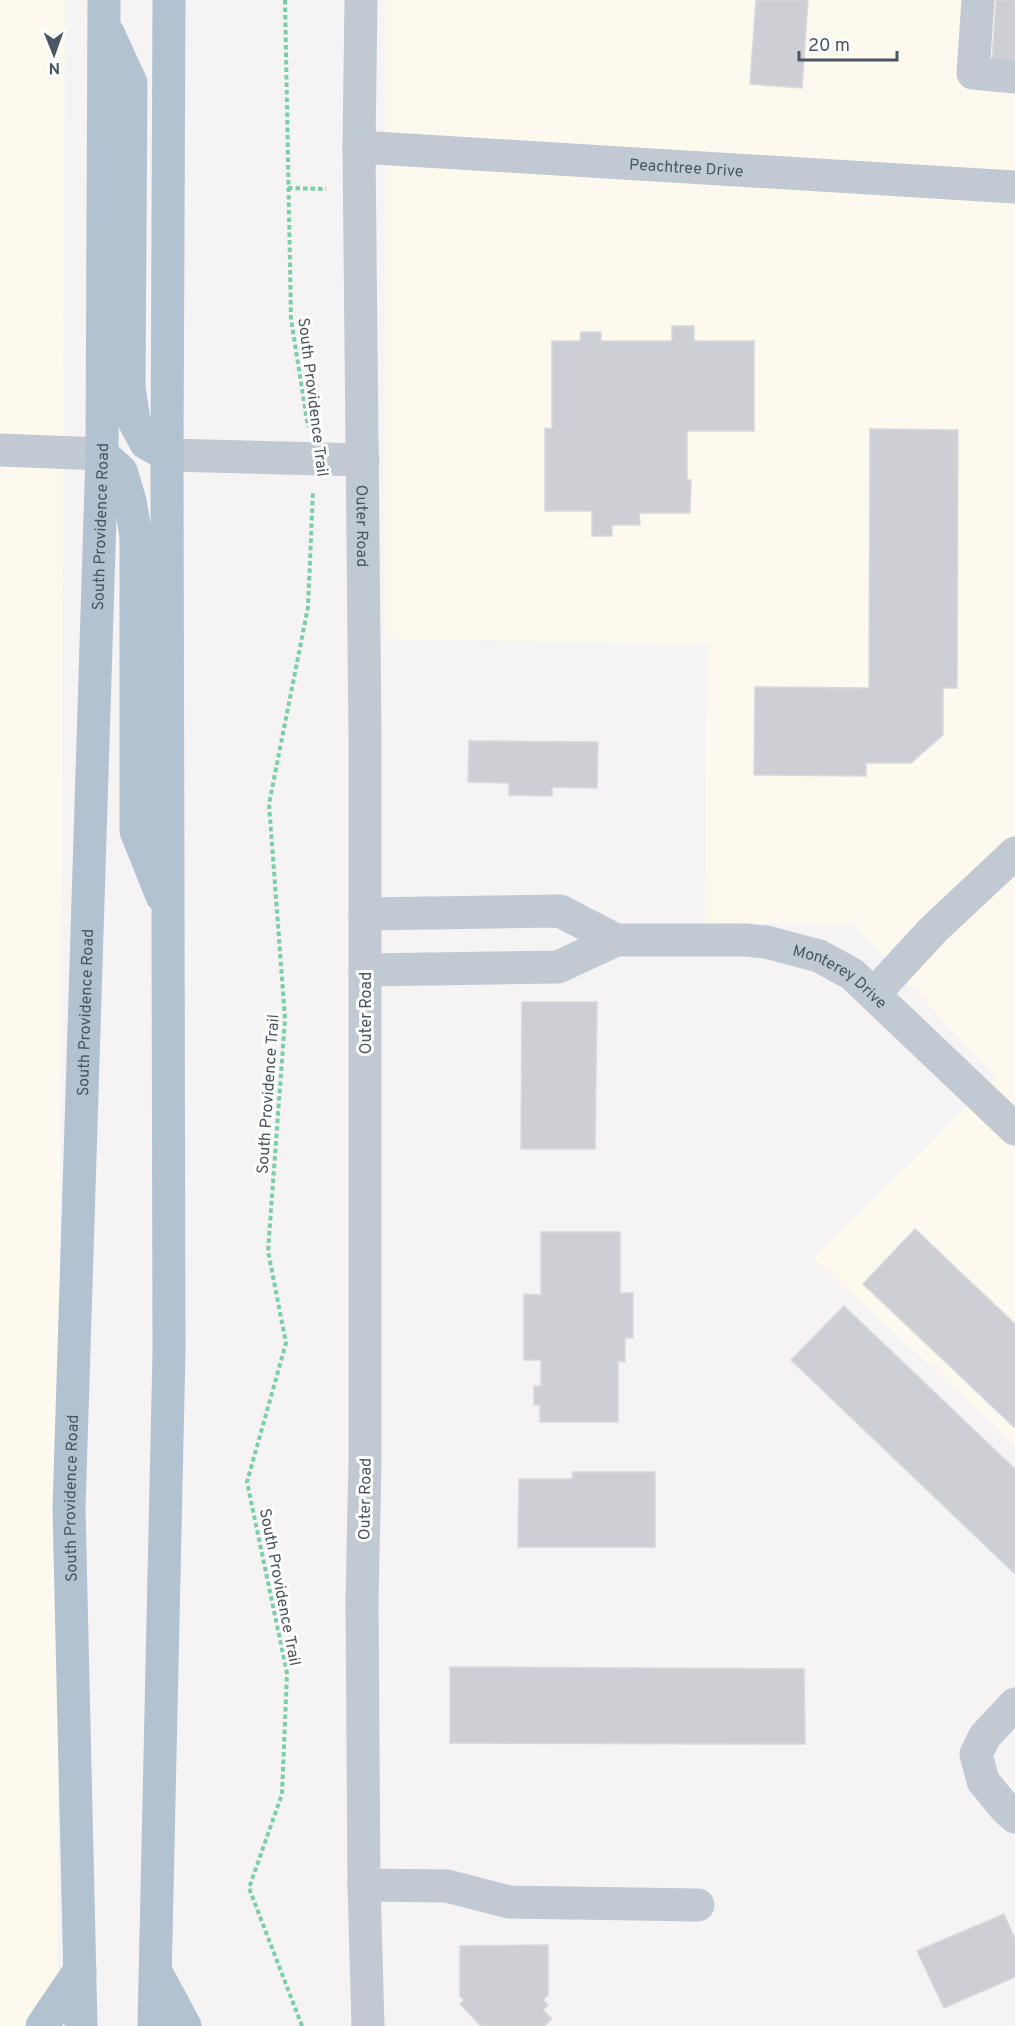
<svg xmlns="http://www.w3.org/2000/svg" width="1015" height="2026" font-family="Overpass,sans-serif">
	<rect width="100%" height="100%" fill="#f5f3f3"/>
	<path fill="#fdf9ef" d="M0,0h65l-8,2026h-57z
		M385,0h630v1445l-202,-187 183,-180 -143,-154 -148,-1 2,-279 -322,-5z"/>
	<path fill="#cdcfd5" stroke="#d7d9de" stroke-width="1.5" d="M756,0h52l-6,88 -52,-4z
		M996,0h19v62l-23,-2z
		M672,326h22v15h60v90h-67v49h4l-1,33h-51l1,12h-28v11h-20v-25h-47v-83l7,1v-88h28l1,-9h20v9h71z
		M870,429l88,1 -1,258h-14v47l-32,28h-45v13l-112,-1 1,-88 114,1z
		M469,741l129,1 -1,46 -45,-1v9l-43,-1v-12l-41,-1z
		M522,1002h75l-2,147h-74z
		M915,1229l100,95v104l-152,-144z
		M541,1232h79v61h13v45h-8v24l-7,-1v61h-78v-17h-6v-19h7v-26h-17v-66l17,1z
		M844,1306l171,163v105l-224,-214z
		M573,1472h82v75h-137l1,-68h53z
		M450,1667l354,2 1,75 -355,-1z
		M1004,1914l11,25v38l-71,31 -27,-57z
		M548,1945v50l-5,5 5,5 -5,5 9,9 -8,7h-63l-21,-22 4,-4 -4,-4v-50z"/>
	<g fill="none" stroke-linecap="round" stroke-linejoin="round">
		<path stroke="#7ad0a6" stroke-width="4" stroke-dasharray="4.5 3" stroke-linecap="butt" d="M285,0l6,319 17,108
			M288,188l38,1
			M302,2026l-53,-138 33,-94 5,-121 -40,-191 39,-139 -18,-92 17,-232 -16,-215 39,-197 5,-116"/>
		<g stroke="#c1cad2" stroke-width="33">
			<path id="s1" d="M361,0l-2,147 6,592v722l-3,140 2,284 4,141"/>
			<path d="M978,0l-5,73 42,4"/>
			<path id="s2" d="M359,147l656,40"/>
			<path d="M0,450l102,4"/>
			<path d="M167,455l196,5"/>
			<path d="M365,914l195,-3 56,29"/>
			<path id="s3" d="M365,970l193,-3 58,-27h129l21,2 53,14 33,18 163,155"/>
			<path d="M874,994l59,-64 82,-77"/>
			<path d="M1015,1704l-30,32 -9,18 7,27 23,28 9,8"/>
			<path d="M364,1885l83,1 62,16 189,3"/>
		</g>
		<g stroke="#b3c2d1" stroke-width="33">
			<path d="M108,33l23,50 -2,304 5,34 12,22 21,12"/>
			<path d="M102,454l19,17 9,30 6,35v295l26,65"/>
			<path d="M156,1972l29,54"/>
			<path d="M42,2026l38,-56"/>
			<path id="s4" d="M81,2026l-12,-517 33,-1055 2,-454"/>
			<path d="M154,2026l15,-675 -2,-896 2,-455"/>
		</g>
	</g>
	<g text-anchor="middle" stroke-width="6" stroke-linejoin="round" paint-order="stroke">
		<g font-size="16" fill="#4a5661" stroke="#fff">
			<text dy="6" stroke="none"><textPath href="#s2" startOffset="328">Peachtree Drive</textPath></text>
			<text transform="translate(314 397) rotate(83)" y="6">South Providence Trail</text>
			<text dy="6" stroke="none"><textPath href="#s4" startOffset="1500">South Providence Road</textPath></text>
			<text dy="6" stroke="none"><textPath href="#s1" startOffset="526">Outer Road</textPath></text>
			<text dy="6" stroke="none"><textPath href="#s3" startOffset="490">Monterey Drive</textPath></text>
			<text dy="6" stroke="none"><textPath href="#s4" startOffset="1014">South Providence Road</textPath></text>
			<text transform="translate(365 1013) rotate(-90)" y="6">Outer Road</text>
			<text transform="translate(267 1094) rotate(-86)" y="6">South Providence Trail</text>
			<text dy="6" stroke="none"><textPath href="#s4" startOffset="528">South Providence Road</textPath></text>
			<text transform="translate(364 1499) rotate(-89)" y="6">Outer Road</text>
			<text transform="translate(281 1587) rotate(79)" y="6">South Providence Trail</text>
		</g>
	</g>
	<g transform="translate(54 54) rotate(179)" stroke="#ffffff" stroke-width="4.5" paint-order="stroke">
	<path d="M0-4.5L10 22L0 15L-10 22Z" fill="#4a5661"/>
	<text y="-9" font-size="16" font-weight="bold" text-anchor="middle" fill="#4a5661">N</text>
	</g>
	<path d="M799 51v9h98v-9" fill="none" stroke="#4a5661" stroke-width="3"/>
	<text x="808" y="51" font-size="18" fill="#4a5661" stroke="#ffffff" stroke-width="4.5" paint-order="stroke">20 m</text>
</svg>
